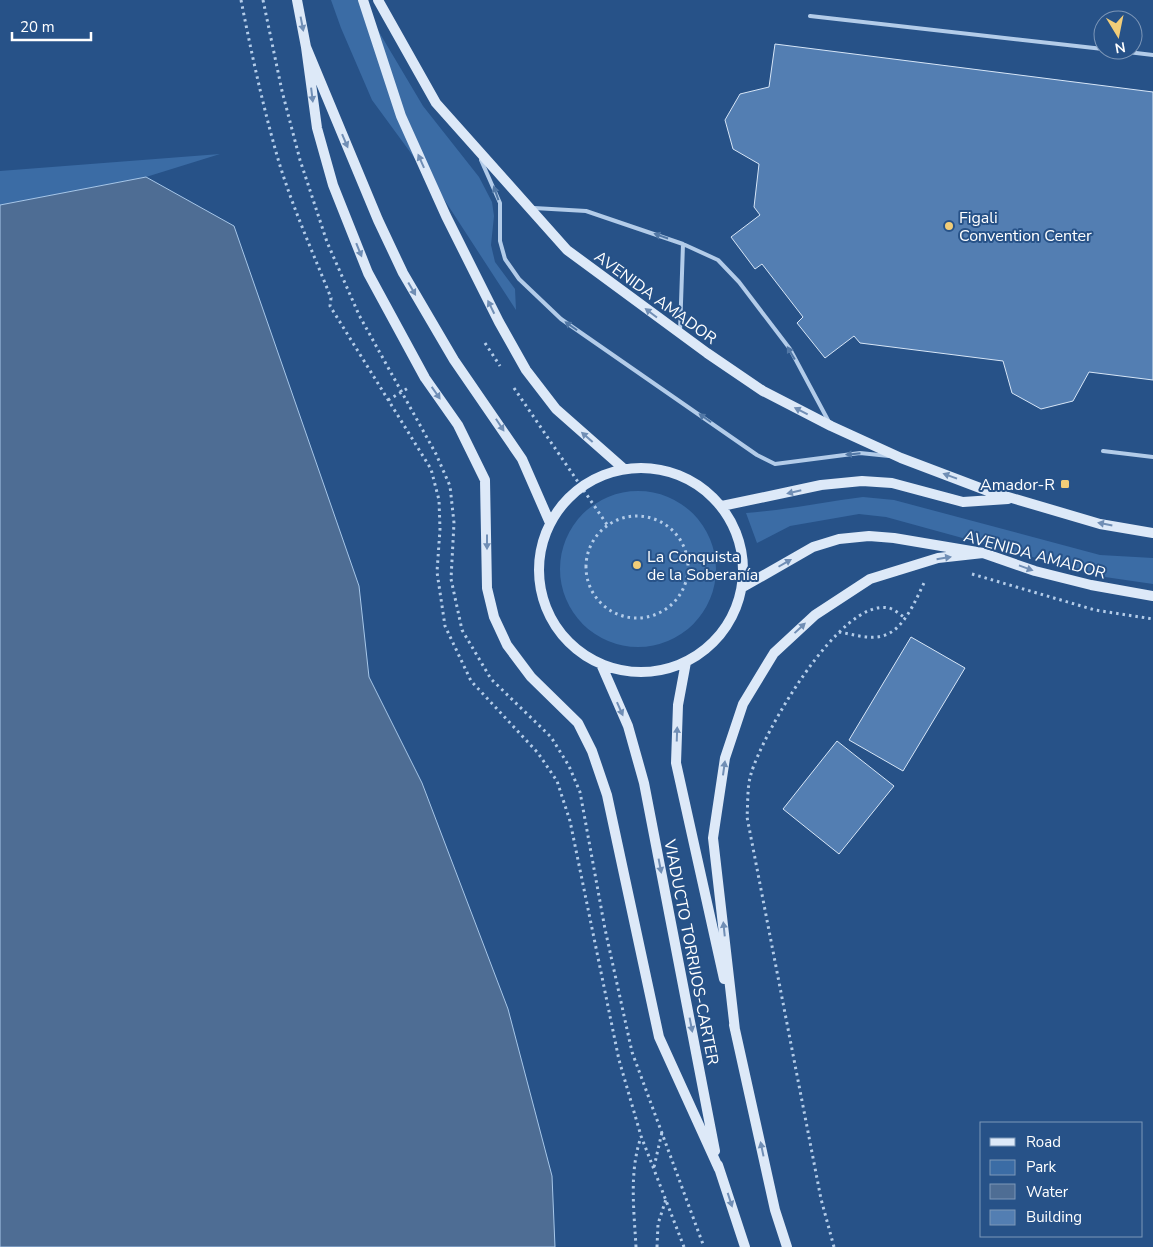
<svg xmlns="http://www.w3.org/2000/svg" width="1153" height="1247" font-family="'Nunito Sans',sans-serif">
	<rect width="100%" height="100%" fill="#275288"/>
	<path fill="#3b6ca5" d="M331,0h29l63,106 56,71 13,25 2,14 -3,29 4,17 20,27 1,21 -78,-120 -66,-90 -31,-72z
		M220,154l-74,23 -146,28v-34z
		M560 569a78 78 0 1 1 156 0a78 78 0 1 1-156 0Z
		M863,497l31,3 206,55 53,3v26l-48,-7 -219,-60 -27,-3 -69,12 -33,17 -11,-30c40,-3 78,-11 117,-16z"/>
	<path fill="#4e6d94" stroke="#a7c7e9" d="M146,177l88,49 125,360 10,91 53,106 86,226 44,167 3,71h-555v-1042z"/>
	<path fill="#537eb2" stroke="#d7e6f7" d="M775,44l378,48v288l-64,-8 -16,29 -32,8 -29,-16 -9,-32 -143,-18 -6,-7 -29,22 -28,-35 6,-6 -41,-53 -7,5 -24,-32 29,-22 -6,-8 5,-43 -26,-15 -8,-29 15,-26 29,-7z
		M911,637l54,31 -62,103 -54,-31z
		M837,741l57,45 -55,68 -56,-45z"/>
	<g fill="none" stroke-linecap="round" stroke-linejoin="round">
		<path stroke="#b3cce9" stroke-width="3" stroke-dasharray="2.5 4" stroke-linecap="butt" d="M241,0c10,51 21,102 35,152 14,50 36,98 55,146l-1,8 101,163 8,31 1,29 -3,43 8,54 26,55 67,72 19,28 13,40 49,239 22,76 43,111
			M263,0l19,91 18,69 27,82 32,73 77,139 14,32 4,37 -3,56 11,51 29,49 60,58 18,29 11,26 25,137 27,123 72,195
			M485,343l15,23
			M514,388l94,138
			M388,400l22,-13
			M586 567a51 51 0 1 1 102 0a51 51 0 1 1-102 0Z
			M972,574l123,36 58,9
			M839,632c13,2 30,8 43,4 22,-5 34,-37 43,-55
			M654,1167l8,-35
			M636,1247c-2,-37 -7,-75 5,-110
			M657,1247l1,-23 8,-25
			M834,1247l-13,-48 -74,-382c1,-14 0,-30 4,-43 11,-39 89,-177 138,-166 5,1 12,7 16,10"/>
		<path stroke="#b3cce9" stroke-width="4" d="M810,16l293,33
			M1111,50l42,5
			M481,160l19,43v38l5,18 14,20 42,40 196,136 18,9 85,-11 29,3
			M534,208l52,3 97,33 35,16 21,22 51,67 39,73
			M680,332l3,-88
			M1103,451l50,6"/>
		<path stroke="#dde9f8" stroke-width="10" d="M297,0l9,47 72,173 25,53 51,87 68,99 28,64
			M363,0l38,116 45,100 53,106 27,48 30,39 68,60
			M378,0l58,103 131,147 140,103 56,38 68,35 70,32 87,33 112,33 53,9
			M306,47l11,81 16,57 35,88 57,105 33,47 27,55 2,108 7,29 13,28 24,32 47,46 14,28 15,44 52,242 60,132
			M539 570a102 102 0 1 1 204 0a102 102 0 1 1-204 0Z
			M722,506l99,-21 41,-4 30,2 71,19 45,-3
			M743,587l70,-40 26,-8 30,-3 25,2 89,15 52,18 56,14 62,11
			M686,662l-8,43 -2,58 48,216
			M601,664l27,62 16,57 71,368
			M734,1025l41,185 12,37
			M735,1030l-22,-192 12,-80 18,-54 31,-51 41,-38 55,-36 68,-21 45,-5
			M718,1165l27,82"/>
	</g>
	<defs><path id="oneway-solid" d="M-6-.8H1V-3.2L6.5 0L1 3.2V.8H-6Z" transform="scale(1.25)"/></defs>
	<g fill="#708eb5">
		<use href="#oneway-solid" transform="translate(302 24) rotate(79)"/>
		<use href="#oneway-solid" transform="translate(312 95) rotate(83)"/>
		<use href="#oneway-solid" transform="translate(345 141) rotate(67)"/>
		<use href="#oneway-solid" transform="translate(421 161) rotate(-114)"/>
		<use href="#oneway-solid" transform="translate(359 250) rotate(68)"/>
		<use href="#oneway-solid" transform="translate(412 289) rotate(60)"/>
		<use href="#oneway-solid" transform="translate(491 307) rotate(-116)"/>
		<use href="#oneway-solid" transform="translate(651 313) rotate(-143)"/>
		<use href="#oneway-solid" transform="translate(436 393) rotate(55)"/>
		<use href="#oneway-solid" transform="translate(801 411) rotate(-153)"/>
		<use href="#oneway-solid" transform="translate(500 425) rotate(57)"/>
		<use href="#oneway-solid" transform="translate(587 437) rotate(-139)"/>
		<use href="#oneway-solid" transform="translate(950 476) rotate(-160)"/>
		<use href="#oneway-solid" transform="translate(794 492) rotate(167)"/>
		<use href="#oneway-solid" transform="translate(1105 524) rotate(-169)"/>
		<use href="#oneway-solid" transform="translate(487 542) rotate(90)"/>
		<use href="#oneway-solid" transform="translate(944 558) rotate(-9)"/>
		<use href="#oneway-solid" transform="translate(785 563) rotate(-30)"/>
		<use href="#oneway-solid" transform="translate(1026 568) rotate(20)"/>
		<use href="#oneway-solid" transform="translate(800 628) rotate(-43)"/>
		<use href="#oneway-solid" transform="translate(620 709) rotate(66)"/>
		<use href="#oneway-solid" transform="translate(677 734) rotate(-88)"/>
		<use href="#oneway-solid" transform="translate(724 768) rotate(-82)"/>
		<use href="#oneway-solid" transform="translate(660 866) rotate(79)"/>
		<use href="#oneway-solid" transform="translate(724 929) rotate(-96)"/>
		<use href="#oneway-solid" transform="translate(691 1025) rotate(79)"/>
		<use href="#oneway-solid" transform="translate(762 1149) rotate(-102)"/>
		<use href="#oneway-solid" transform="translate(730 1200) rotate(72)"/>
	</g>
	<g fill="#5177a5">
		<use href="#oneway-solid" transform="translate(496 193) rotate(-109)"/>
		<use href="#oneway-solid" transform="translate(661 236) rotate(-161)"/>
		<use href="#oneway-solid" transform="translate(571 326) rotate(-145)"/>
		<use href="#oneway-solid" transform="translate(791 353) rotate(-121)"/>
		<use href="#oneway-solid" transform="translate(705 418) rotate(-145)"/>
		<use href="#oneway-solid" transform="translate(853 454) rotate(174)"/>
	</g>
	<g fill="#f2cd78" stroke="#275288" stroke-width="2">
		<circle cx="949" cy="226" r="5"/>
		<rect x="1060" y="479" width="10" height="10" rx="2.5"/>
		<circle cx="637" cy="565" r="5"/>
	</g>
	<g text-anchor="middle" stroke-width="4" stroke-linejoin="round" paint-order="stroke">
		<g font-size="16" fill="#fff" stroke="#275288" text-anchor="start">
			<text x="959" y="223">Figali<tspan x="959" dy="18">Convention Center</tspan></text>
			<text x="1055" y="490" text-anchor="end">Amador-R</text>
			<text x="647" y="562">La Conquista<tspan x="647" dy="18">de la Soberanía</tspan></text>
		</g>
		<g font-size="16" fill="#fff" stroke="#275288">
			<text transform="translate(656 297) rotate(36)" y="6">AVENIDA AMADOR</text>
			<text transform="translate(1035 554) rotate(15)" y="6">AVENIDA AMADOR</text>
			<text transform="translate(692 952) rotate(79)" y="6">VIADUCTO TORRIJOS-CARTER</text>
		</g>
	</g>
	<rect x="980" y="1122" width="162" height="115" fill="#275288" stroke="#7d97b8"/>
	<rect x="990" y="1138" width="25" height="8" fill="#dde9f8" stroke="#7d97b8"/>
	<text x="1026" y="1147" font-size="15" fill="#ffffff">Road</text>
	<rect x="990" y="1160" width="25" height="15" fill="#3b6ca5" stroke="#7d97b8"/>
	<text x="1026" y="1172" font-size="15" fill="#ffffff">Park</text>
	<rect x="990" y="1184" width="25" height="15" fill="#4e6d94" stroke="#7d97b8"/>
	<text x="1026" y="1197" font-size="15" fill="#ffffff">Water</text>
	<rect x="990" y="1210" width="25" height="15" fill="#537eb2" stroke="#7d97b8"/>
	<text x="1026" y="1222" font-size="15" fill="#ffffff">Building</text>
	<g transform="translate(1118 35) rotate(170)"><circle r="24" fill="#275288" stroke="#7d97b8"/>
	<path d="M0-4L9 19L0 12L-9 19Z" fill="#f2cd78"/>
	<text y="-8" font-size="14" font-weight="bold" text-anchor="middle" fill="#ffffff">N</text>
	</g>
	<path d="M12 32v8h79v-8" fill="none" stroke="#ffffff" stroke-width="2.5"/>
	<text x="20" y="32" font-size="15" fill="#ffffff" stroke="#275288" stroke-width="4" paint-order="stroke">20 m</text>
</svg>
